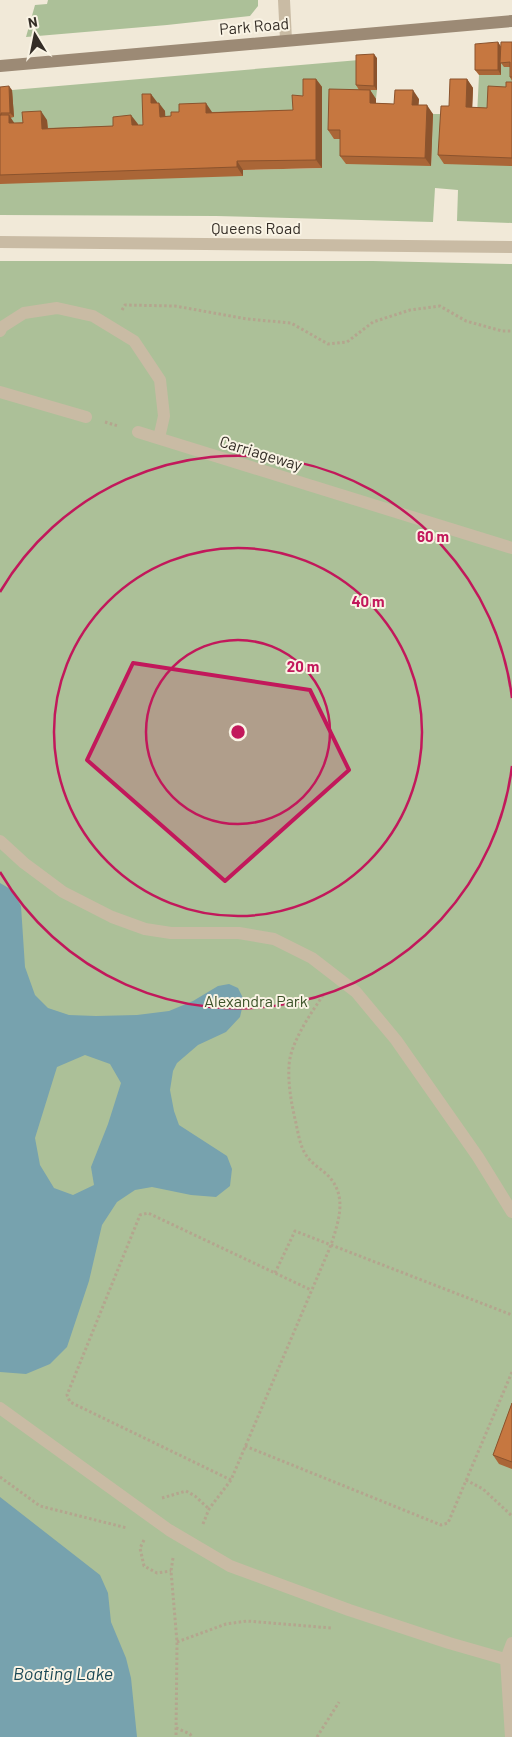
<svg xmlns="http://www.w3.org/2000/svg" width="512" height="1737" font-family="Barlow,sans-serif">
	<rect width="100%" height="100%" fill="#f1e9d8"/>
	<path fill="#acc098" d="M48,0h210v6l-8,10 -83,9 -141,12 9,-32 12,-1z
		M501,47l11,20v28l-19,21h-16l2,-41 22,-1z
		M359,60v29l18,1 -1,9 -41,-1 11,41 85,27 2,-52h14l65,52v57l-55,-2 1,-31 -23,-2 -2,34 -217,-6 -216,-1v-32l243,-8v-5l79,-2 -1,-81 -22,32 -122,6 -20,-13 -1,-10 -7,31 -11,1 -1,-10 -18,11 -90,-4 -29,-10 12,-31z
		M0,261h373l139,3v1473h-512z"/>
	<path fill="#77a2ae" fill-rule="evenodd" d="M0,883l12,7 9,16 4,61 10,28 13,13 21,7 27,1 41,-1 32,-4 24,-10 25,-15 11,-2 9,4 6,12 -4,17 -14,15 -28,13 -21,18 -4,8 -3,19 4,21 5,14 48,31 5,13 -2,17 -14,11 -25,-2 -39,-8 -17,3 -18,12 -15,23 -13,56 -22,66 -17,17 -24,10 -26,-2zM85,1055l25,9 11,19 -13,41 -17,43 3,18 -21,10 -19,-7 -14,-23 -5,-27 22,-71z
		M0,1497l100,78 8,18 3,29 15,36 5,20 6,59h-137z"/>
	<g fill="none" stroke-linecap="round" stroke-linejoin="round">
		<path stroke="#b4a58e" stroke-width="3" stroke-dasharray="2.5 2.5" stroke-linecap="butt" d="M122,310l3,-5 50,1 72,13 44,4 37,21 19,-2 26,-20 37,-12 30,-4 26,15 36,10h10
			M105,422l13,4
			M275,1273l20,-42 217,84
			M245,1446l196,79 7,-2 64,-151
			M0,1477l40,29 87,22
			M231,1480l-161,-78 -3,-7 73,-180 8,-2 163,77
			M466,1480l17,9 29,27
			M162,1498l24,-7 9,5 14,13
			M203,1524l6,-15 22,-29 100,-235c7,-22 16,-46 0,-66 -7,-9 -19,-14 -25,-24 -7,-11 -8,-24 -11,-36 -4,-18 -7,-35 -6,-53 1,-23 22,-53 35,-72
			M144,1540l-4,8 4,18 13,7 14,-2
			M173,1558l-2,13 6,71 -1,95
			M177,1642l49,-18 21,-3 84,7
			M176,1728l14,6 2,3
			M317,1737l22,-35"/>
		<path stroke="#c9bba4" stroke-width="12" d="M284,0l2,40
			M0,242l512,5
			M0,331l2,-4 22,-14 33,-5 36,8 41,25 26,39 4,36 -5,22
			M0,392l86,25
			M138,432l374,116
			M0,841l24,22 39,29 49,25 33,12 26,4h68l35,6 38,19 44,34 40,48 82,117 34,55
			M0,1408l169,122 61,36 119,44 100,33 63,18
			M511,1737l-5,-78 6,-16"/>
		<path stroke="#9c8a75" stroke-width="12" d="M0,66l512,-45"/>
	</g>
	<path fill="#aa6637" d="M498,42l3,5 11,-5v39l-2,-4v-10h-6l-3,-4v12h-22l-4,-5z
		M377,58v32h-18l-3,-5z
		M316,79l6,8v81l-79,2v6l-243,8v-97l12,3 2,27 -4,1 4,5 33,-3 1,8 65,-2 25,-2v1h5l14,-22 8,8v6l47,-5 81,-2z
		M467,79l6,9 -1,19 15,1 19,-21 6,-5v84l-68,-2 -6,-9 11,-49z
		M370,90l6,9v4l18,1 25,-5 -1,6 15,9 -2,52 -85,-2 -6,-8v-17h-6l-6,-9z
		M512,1403v66l-13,-5 -6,-9z"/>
	<path fill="#8b532d" d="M498,42l3,5v28l-3,-5z
		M374,54l3,4v32l-3,-4z
		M316,79l6,8v81l-6,-8z
		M467,79l6,9 -1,27 -6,-8z
		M9,86l3,4 2,27 -4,-4z
		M370,90l6,9v13l-6,-9z
		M413,90l6,9 -1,15 -6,-9z
		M151,94l6,8v10l-6,-9z
		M159,103l6,8 1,15 -6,-9z
		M206,103l6,9v9l-6,-8z
		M427,105l6,9 -2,52 -6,-8z
		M41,111l6,9 1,17 -6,-8z
		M9,115l6,9 -6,-1z
		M131,115l7,9v10l-6,-9z
		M237,161l6,9v6l-6,-9z"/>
	<path fill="#c67740" stroke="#8b532d" d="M498,42v28h-23v-26z
		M501,42h11v35h-2v-15l-10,1z
		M374,54v32l-18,-1v-30z
		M303,79h13v81l-79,1v6l-237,8v-60h9v8h14l-1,-11 19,-1 1,18 71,-3v-9l18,-2 1,10h11l-1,-31h9v9h8l1,14 11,-1v-4h8v-8l27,-1v10l87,-3 -1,-15 11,1z
		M450,79h17l-1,28 21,1 1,-22 18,1v-5h6v76l-74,-3 3,-49h8z
		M9,86l1,27h-9v2h-1v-28z
		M329,89l41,1v13l24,1 1,-14h18l-1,15h15l-2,53 -85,-2v-26h-12z
		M512,1403v59l-19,-7z"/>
	<path fill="#c2185b" fill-opacity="0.2" stroke="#c2185b" stroke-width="4" stroke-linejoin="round" d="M133,663l177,27 39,80 -124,111 -138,-121z"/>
	<g fill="none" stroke="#c2185b" stroke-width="2.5">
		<circle cx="238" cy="732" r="92"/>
		<circle cx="238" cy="732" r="184"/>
		<path d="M512 766A276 276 0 0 1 0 872M0 592A276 276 0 0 1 512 698"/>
	</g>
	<g text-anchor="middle" stroke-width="4" stroke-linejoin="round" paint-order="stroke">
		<g font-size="16" fill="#342d26" stroke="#f9f3e4">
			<text transform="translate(254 26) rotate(-5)" y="6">Park Road</text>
			<text x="256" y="234">Queens Road</text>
			<text transform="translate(261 453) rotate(17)" y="6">Carriageway</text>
		</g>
		<g font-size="16" fill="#3c5229" stroke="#f9f3e4">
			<text x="256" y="1007">Alexandra Park</text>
		</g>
		<g font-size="18" font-style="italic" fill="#1b4855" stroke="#f9f3e4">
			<text x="63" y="1680">Boating Lake</text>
		</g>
	</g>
	<circle cx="238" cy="732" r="8" fill="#c2185b" stroke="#f9f3e4" stroke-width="2.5"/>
	<g font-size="15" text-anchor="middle" font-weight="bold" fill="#c2185b" stroke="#f9f3e4" stroke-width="4" stroke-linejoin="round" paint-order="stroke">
		<text x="433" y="542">60 m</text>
		<text x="368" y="607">40 m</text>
		<text x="303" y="672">20 m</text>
	</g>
	<g transform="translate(35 35) rotate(350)" stroke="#f9f3e4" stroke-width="4" paint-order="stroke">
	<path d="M0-4L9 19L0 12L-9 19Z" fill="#342d26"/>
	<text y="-8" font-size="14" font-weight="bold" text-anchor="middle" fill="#342d26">N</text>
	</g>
</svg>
